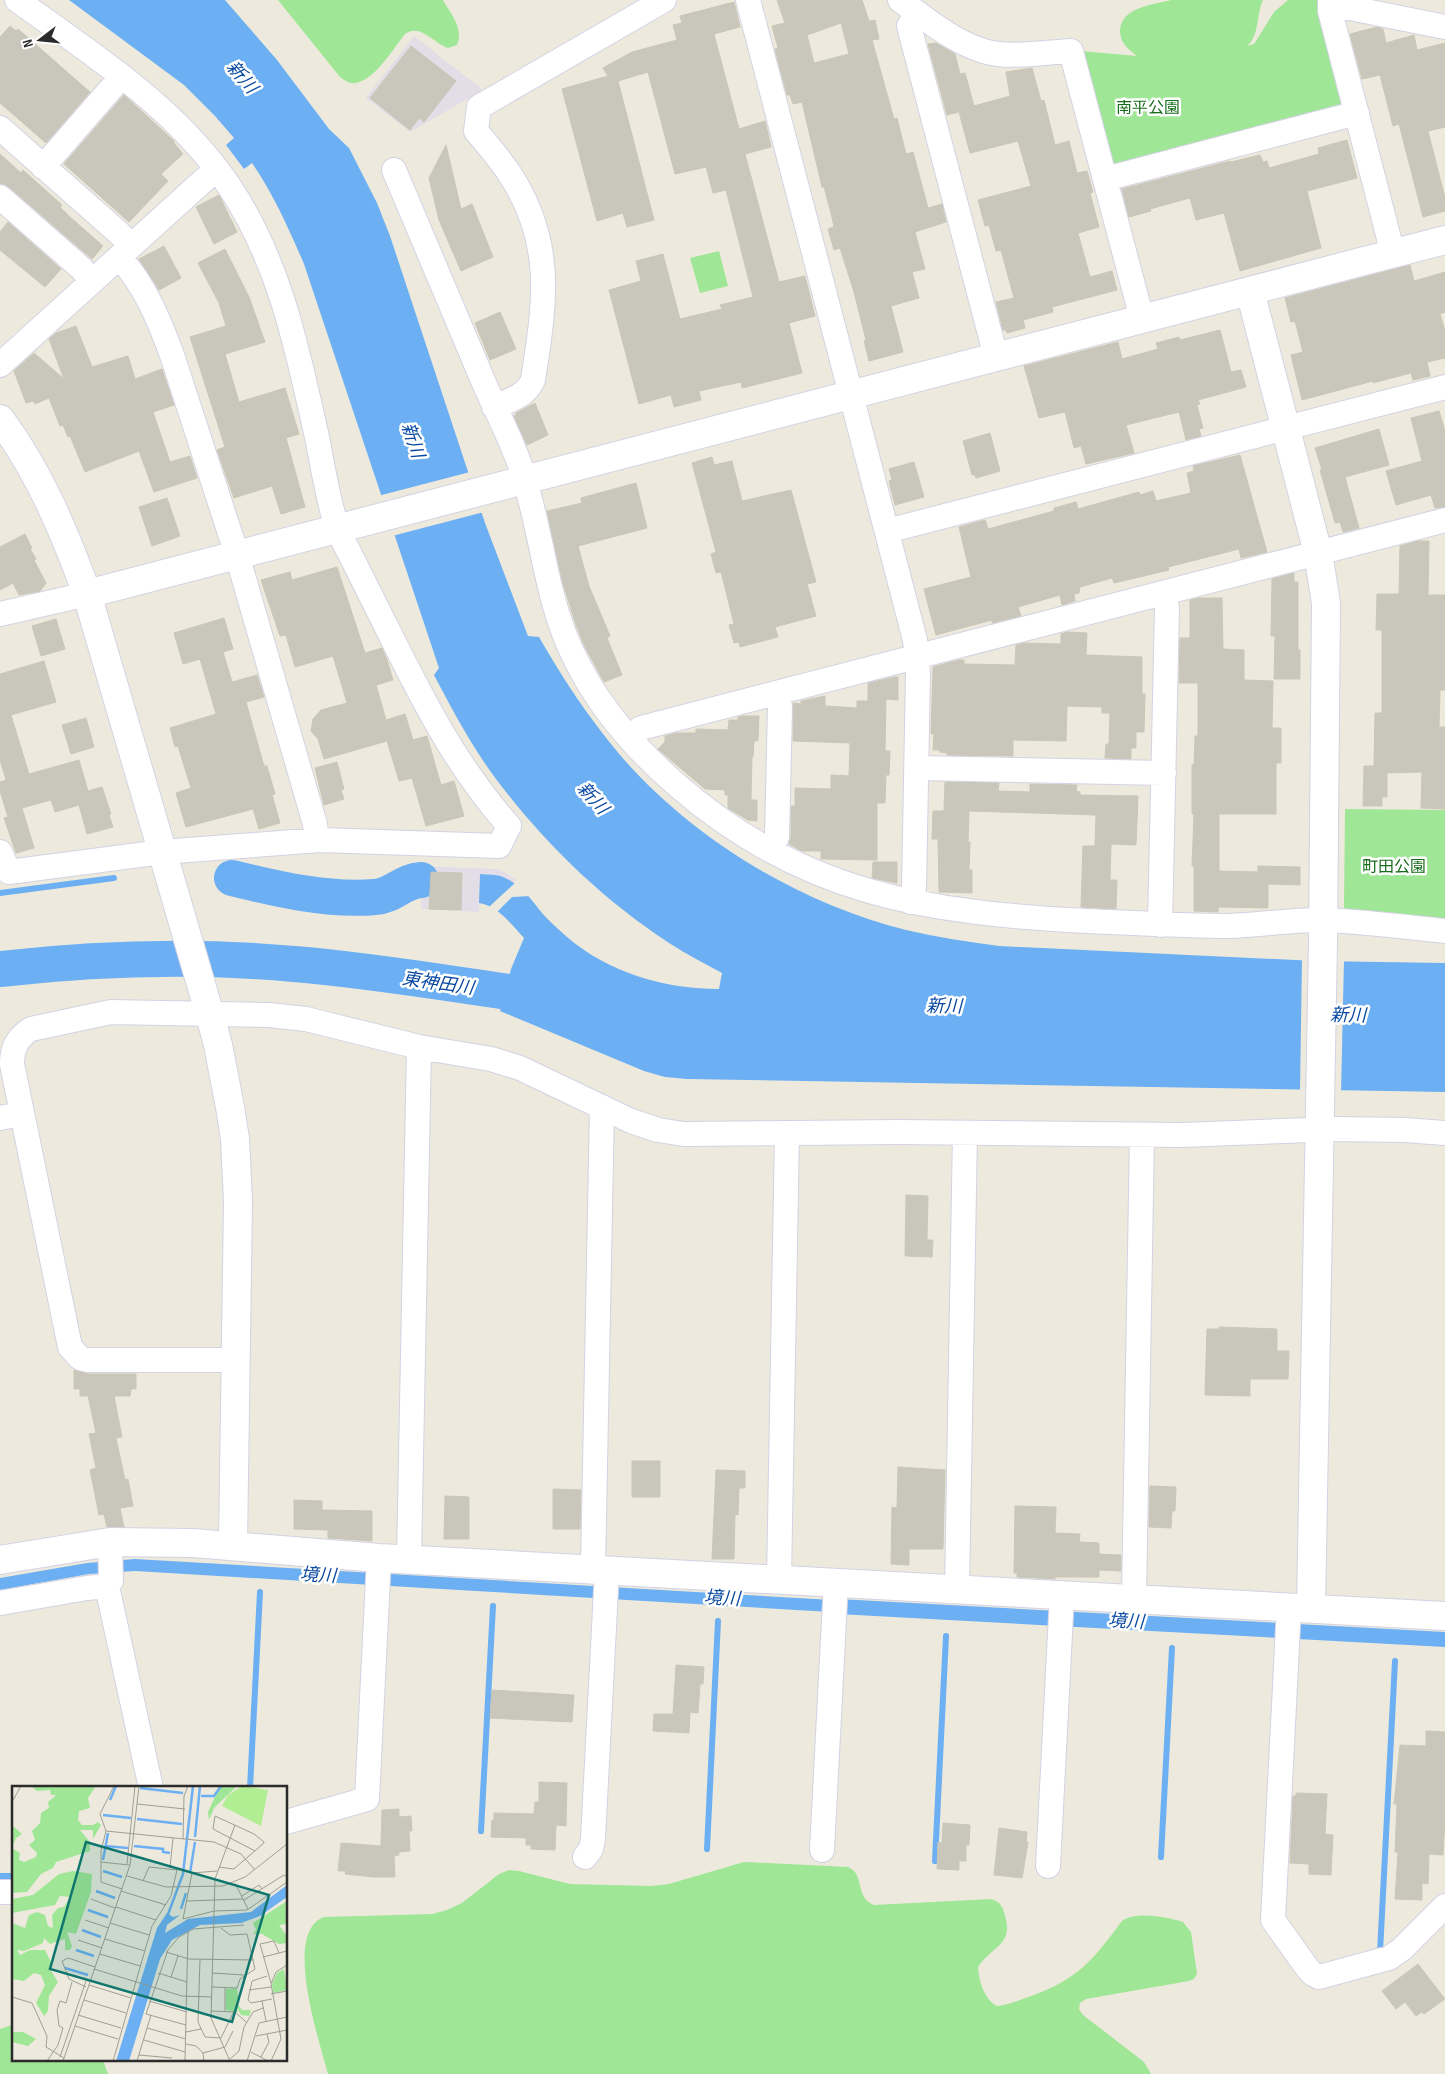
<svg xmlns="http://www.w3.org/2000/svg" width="1445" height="2074" font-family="'Sofia Sans Condensed','Noto Sans JP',sans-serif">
	<rect width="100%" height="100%" fill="#edeadd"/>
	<path fill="#e2dde6" d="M414,36l69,54 -73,42 -44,-34z
		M416,866l81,3 11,5 8,6 -3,3 -17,-8 -16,-1 -1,38 -58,-3 1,-36h-6z"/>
	<path fill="#9fe697" d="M278,0h165c8,14 21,29 14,45l-9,3c-15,-5 -27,-25 -43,-14 -11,14 -34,52 -54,49 -4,-1 -8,-4 -11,-6z
		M1171,0h92c-7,15 -3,35 -16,46l7,-2 20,-32 14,-12h33l23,99 -6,9 -219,58 -9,-5 -29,-110 56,5c-8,-6 -17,-13 -17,-25 1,-24 32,-26 51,-31z
		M719,251l9,35 -28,7 -10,-35z
		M1345,809l100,1v113l-97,-9 -4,-6z
		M744,1862l104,5c18,8 6,30 26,38l117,-6c9,3 12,7 14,17 9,29 -13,30 -27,51 1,14 6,32 19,39 12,-1 23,-6 34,-10 46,-16 62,-36 91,-75 13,-10 45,-4 61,1l8,10 6,42 -3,5 -5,2 -103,18 -6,4 -1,6 4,6 61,47 7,12h-823c-8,-31 -46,-142 -4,-157l108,-3 15,-4 15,-7 37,-29 10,-4 10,1 51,13 81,2 18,-2z
		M14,2024v36h89l5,14h-108v-45z"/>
	<path fill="#6caff3" d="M69,0h156l52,60 52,69 20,19 28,55 13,33 95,287 43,113 11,1c24,42 50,81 81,118 73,84 178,148 286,175 31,7 62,12 93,16l317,15 129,2v129l-758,-13 -22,-2 -21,-6 -144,-60 11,-42 13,-31c-13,-14 -26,-32 -45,-35l1,-29c8,1 16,0 23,3 17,7 28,22 39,36 7,8 16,16 25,24 42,36 98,52 152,52l3,-16c-18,-10 -36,-19 -53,-30 -67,-44 -125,-100 -173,-164 -24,-32 -43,-68 -62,-104l5,-7 -135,-404c-15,-35 -30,-69 -52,-101l-8,6 -18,-24 8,-7 -19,-22 -31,-31z
		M135,1559l697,41 7,-1 606,33v15l-607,-33 -7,-2 -696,-41 -46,3 -89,16v-12l87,-15z"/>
	<path fill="#edeadd" d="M470,472l14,40 -92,24 -14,-40z
		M516,882l15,14 -19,1 -16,16 -5,-4 -2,-2z
		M1302,958l42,1 -3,134 -41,-1z"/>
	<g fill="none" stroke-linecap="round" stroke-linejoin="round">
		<path stroke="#6caff3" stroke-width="6" d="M0,893l114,-15
			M250,1788l10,-196
			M481,1831l12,-225
			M707,1849l11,-228
			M1161,1857l11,-209
			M935,1861l11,-225
			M0,1876h14
			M1380,1952l15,-291"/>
		<path stroke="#6caff3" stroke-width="36" d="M232,878c45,11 96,23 143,19 18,-1 28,-16 46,-17
			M0,969c98,-11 196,-14 294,-5 87,7 173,23 259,34"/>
	</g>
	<path fill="#c9c7bb" stroke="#c9c7b6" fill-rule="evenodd" d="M777,0h85l7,21 6,-1 4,19 -7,1 22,79 3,-1 9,36 7,-2 15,56 14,-4 4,18 -31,10 10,37 -13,3 7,26 -28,8 12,46 -34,9 -5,-20 2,-1 -12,-48 -14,-44 -6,2 -6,-21 6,-2 -2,-10 -8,-30h-2l-20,-85 -9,2 -3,-9h-3l-10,-38 -2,-8 3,-1 -6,-22 13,-3zM841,23l8,31 -35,9 -7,-28z
		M734,2l6,25 -26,7 25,95 26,-8 6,26 -26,7 34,128 26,-6 10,40 -26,7 13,50 -60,15 -1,-6 -42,9 2,9 -27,7 -3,-12 -32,9 -30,-114 32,-9 -5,-20 27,-7 17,65 42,-10 -2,-4 33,-8 -27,-107 -13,3 -7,-26 -31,7 -27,-102 -30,9 36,139 -27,7 -4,-14 -26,8 -35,-132 46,-13 -5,-8 29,-16 45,-12 -4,-15 9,-2 -2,-7z
		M10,26l6,5 2,-2 72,63 -44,51 -46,-40v-66z
		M1377,27l6,2 3,14 28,-8 3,15 28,-7v84l-17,4 17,67v13l-22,6 -24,-93 -6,2 -13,-51 -18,4 -12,-45z
		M936,43l19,11 5,20 5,-1 9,33 36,-10 -4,-24 26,-4 9,33 3,-1 11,45 14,-4 8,32 10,-2 6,21 -3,1 9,34 -21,6 12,44 22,-6 5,19 -65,17 1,5 -30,8 2,8 -18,5 -1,-3h-3l-7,-28 18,-4 -13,-48 -5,1 -7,-26 -4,1 -7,-26 53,-14 -13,-45 -48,12 -11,-41 -12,3 -19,-71z
		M411,46l45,35 -32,41 -5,-4 -9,12 -40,-32z
		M124,95l50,46v2l9,11 -22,20 7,7 -39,41 -65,-58z
		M1347,140l10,38 -50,13 14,57 -81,23 -16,-58 -28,7 -6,-22 -40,11 1,2 -22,6 -7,-28 108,-28 1,1 29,-7 3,7 4,-1 2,7 50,-14 -1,-6z
		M446,145l15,64 11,-5 21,53 -32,14 -22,-51 -10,-42z
		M0,154l21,19 2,-3 21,19 18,16 -2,2 10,10 33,29 -11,13 -83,-72 -9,-3z
		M219,195l18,37 -23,12 -18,-37z
		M8,222l53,47 -16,18 -45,-37v-18z
		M164,246l17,32 -22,12 -20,-31z
		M225,249l24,48 16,45 -40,12 14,48 46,-14 14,46 -13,4 19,69 -24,7 -9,-28 -38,12 -17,-48 8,-3 -35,-110 36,-11 -7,-23 -21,-40z
		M1410,265l4,16 31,-9v40l-5,2 5,17v27l-18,4 3,14 -17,4 -2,-7 -38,10v-2l-71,19 -11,-45 12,-3 -8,-31 -4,1 -6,-24z
		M500,312l16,37 -26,11 -15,-37z
		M76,326l16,41 36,-11 7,23 27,-10 12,36 -21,7 17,50 20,-6 7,22 -43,14 -15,-41 -54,21 -15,-36 -2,1 -5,-12 -3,1 -11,-28 -14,6 -2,-3 -7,2 -12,-32 20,-18 30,26 -15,-40 7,-6z
		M1220,330l11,42 10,-2 5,17 -48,13 2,4 -3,1 6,23 -4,1 2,7 -15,4 -7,-28 -53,13 8,28 -48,11 -5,-18 -7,2 -9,-36 -26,6 -15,-52 94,-24 4,17 36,-10 -2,-6 23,-6 1,3z
		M535,403l13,32 -21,10 -13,-29 2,-1v-2z
		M1439,411l6,20v76l-10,1 -4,-13 -35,10 -10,-34 36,-10 -11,-43z
		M1379,429l10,36 -44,12 14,51 -16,4 -3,-10 -5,1 -15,-53h2l-7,-22z
		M990,433l10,38 -24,7 -1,-3h-3l-9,-34z
		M1240,455l27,97 -26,6 -2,-9 -71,18 1,3 -21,5 -34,8 -2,-5 -32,9 -1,6 -5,1 1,7 -13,4 -2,-10 -42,12 3,9 -29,7v-3l-56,15 -12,-46 47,-12 -12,-50 26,-7 3,9 66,-18v-3l22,-6 2,7 61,-17 1,3 13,-4 3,10 35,-8 -4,-20 7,-2 -1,-5z
		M712,457l2,8 18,-4 10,40 49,-11 25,92 -9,2 9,32 -41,11 3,10 -38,10 -1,-5 -5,1 -5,-18 5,-1 -13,-52 -5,1 -5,-19 5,-2 -24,-89z
		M914,462l10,35 -29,8 -6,-24 3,-1 -3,-11z
		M636,483l11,45 -69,18 11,40 21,50 -3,2 15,37 -18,7 -19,-35 -9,-22 -14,-45 -15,-69 35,-8 -1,-5z
		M167,498l13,38 -28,10 -13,-39z
		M25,534l7,14 -2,1 6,10 -2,1 12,23 -6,8 -21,4 -6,-12 -13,7v-43z
		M1418,541h11l-1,54h17v95h-5l-1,37h6v82l-24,-1 1,-36 -35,1v24h-5v9h-19l1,-40h10l1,-53h7v-83h-6l1,-36h22l1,-48z
		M337,567l28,86 17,-5 5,12 6,20 -17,5 10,35 19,-6 8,26 14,-4 14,49 13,-4 10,35 -38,10 -14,-48 -13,3 -12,-40 -63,18 -6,-20 -7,-8 2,-12 8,-9 26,-7 -14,-47 -38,11 -9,-32 -6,1 -19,-56 29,-8 2,8z
		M1294,573v9h4v68h2v29h-26l1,-43h-4l1,-57z
		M1199,598h23l1,51 21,1v30l29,1 -1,47h9v35h-5v51h-57v57l39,1v-6l42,1v18l-32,-1v24l-50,-1v5l-24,-1v-45h-2l2,-52h-2v-49h2l1,-29h3v-53h-19l1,-45h10v-38z
		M224,618l9,31 -10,3 9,30 25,-7 7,22 -18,5 18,64h3l8,28 -3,1 8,28 -21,6 -6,-20 -67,18 -10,-34 15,-5 -13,-42 -3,1 -5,-19 46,-14 -16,-55 -17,5 -9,-31z
		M56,619l9,30 -24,7 -9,-30z
		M1067,632l20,1 -1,22 56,2v37h3l-1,38h-8v16h-5v11l-26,-1 1,-14h3l1,-31h-8v-6l-35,-1 -1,35 -53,-1v16l-66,-1v-2l-7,-1v-2h-7l1,-16h-3l2,-67 26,-7h5v4l51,1 1,-20 8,-2 37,1v-10z
		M44,661l12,41 -45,13 18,59 50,-14 9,31 14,-4 9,27 -2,1 4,12 -26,7 -8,-29 -24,7 -4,-12 -29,8 12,40 -18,5 -12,-35 4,-1 -8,-26v-9l6,-2 -6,-20v-86z
		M895,677h3v23l-12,-1 -1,52h5l-1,24h-3l-1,28h-8v57l-56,-1v-8h-19l-13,-7 2,-7v-31h4v-18l36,1v-14l18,1 1,-33 -57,-2v-38l8,1v-3l24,-5v10l32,2v-7h11v-18z
		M743,716h16l-1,25h-4l-1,16 -1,-1 -1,44h6v21l-9,-1 -20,-12v-13h-3v-5l-20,-1 -47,-40 7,-7v-6l12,-3h19v-4l32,1 1,-10h9v-3z
		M86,718l8,29 -23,7 -9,-29z
		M337,762l7,27 -3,1 3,9 -20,6 -9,-37z
		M945,782l54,1 -1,8 32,1v-8l47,1 -1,6 4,1v3l58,1 -2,49 -25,-1 -1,36h7l-1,29 -35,-2 2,-61h12l1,-31 -127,-4 -1,31h2l-1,28h3v23l-33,-1 -1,-53h-6l1,-28h11z
		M873,862h24v21l-25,-5z
		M431,872l31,1 -1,37 -32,-1z
		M906,1195l22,1 -1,44h6l-1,17 -26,-1 -1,-1z
		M1219,1327l58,2v22h12l-1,28h-38v17l-45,-1 2,-66h12z
		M74,1370l14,4h48v15h-5l-1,7h-16l8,41 -6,1 9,42 3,-1 5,27 -13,2 4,19h-17l-3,-13 -5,1 -9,-45 6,-2 -7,-34 7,-1 -8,-37h-8v-7h-6z
		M632,1461h28v36h-28z
		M898,1467l47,3 -2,79h-34v16l-18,-1 1,-57 5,1z
		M716,1470l29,1v17h-6l-1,27 -3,-1 -1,45h-22z
		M1150,1486l26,1 -1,24h-3l-1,17 -22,-1z
		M553,1489l28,1 -1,39h-27z
		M445,1496l24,1v42h-25z
		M294,1500l28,1v9l50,1v30l-44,-3v-8l-34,-1z
		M1015,1506l41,1 -1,26 25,1 -1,8 20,1v11l22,1v16l-22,-1v7h-44v2l-38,-2v-4h-3z
		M676,1665l28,2 -1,17h-3l-2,29 -8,-1 -1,21 -36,-2 1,-17h19z
		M492,1690l82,5 -2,27 -82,-4z
		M1426,1731l19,1v89l-2,34 -14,-1 -1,30 -6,-1v17l-27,-1 3,-47h-3l2,-48h-3l6,-59 26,1z
		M539,1782l28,1 -1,43 -10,-1 -1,25 -24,-1v-4h-5v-7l-35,-1 1,-17h2v-7l40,1 1,-12h4z
		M1296,1793l31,1 -2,40 8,1 -2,40 -22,-1v-10l-19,-1 3,-67h3z
		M399,1809v8l12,-1 1,15h-3l1,20 -11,1v3l-5,1 1,21h-22l-28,-3 1,-3h-8l3,-28 40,3 1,-36z
		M943,1823l27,2 -1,20h-3v16h-7v9l-22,-1 1,-27 4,1z
		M999,1828l28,4 -1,10h2l-6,36 -28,-3z
		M1418,1964l27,35 -21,15 -2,-2 -6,4 -11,-14 -9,7 -14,-18z"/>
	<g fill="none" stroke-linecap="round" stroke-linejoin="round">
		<defs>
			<path id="minor" d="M748,0l167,640 3,33 -4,215 -3,14
				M900,0c27,20 63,50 98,54 23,3 50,-2 73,-3l71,268
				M1330,0v11l63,243
				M1330,11l15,-4 100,20
				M918,13l-9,13 87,331
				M0,128l120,106 11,12
				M43,167l79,-91
				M394,170c30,71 60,142 90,213 12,27 26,54 36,82 22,62 24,128 52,187 24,52 63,97 106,134 124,108 250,127 409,135 47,2 95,5 142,5 32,-1 65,-7 97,-6 40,2 80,7 119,11
				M1105,179l252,-66
				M0,197l81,71 11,13
				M119,257c26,28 40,63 53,98l65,200 78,269 2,16
				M0,365l204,-185 13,-10
				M494,407c16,-7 32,-11 39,-27 12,-77 22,-138 -24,-207 -10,-15 -22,-29 -33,-42l3,-24 185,-107
				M887,531l558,-144
				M0,614l87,-20
				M630,738l11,-10 804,-208
				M917,768l247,5
				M770,850l7,-13 3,-130 -4,-14
				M0,852l9,20 153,-20 158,-12 179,6 10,-20c-59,-67 -92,-138 -131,-216 -9,-18 -18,-36 -27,-54 -5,-10 -11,-20 -15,-31 -8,-27 -13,-55 -18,-83 -20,-90 -37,-178 -89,-256 -53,-79 -136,-131 -212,-186
				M1160,925l7,-317 -4,-15
				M0,1118l22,-4
				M236,1360h-148l-8,-2 -10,-11 -58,-283c0,-16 5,-26 19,-35l80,-17 158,3 37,4 113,28 72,12 29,9 111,53 27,9 26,4 216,-2 282,3 154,-6 69,1 40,3
				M110,1542l1,39 -4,5 44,202
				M409,1559l10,-512
				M593,1569l9,-462
				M779,1579l8,-446
				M957,1589l8,-456
				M1134,1599l8,-464
				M0,1603l87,-15 20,-2
				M1289,1607l-16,313 35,49 5,5 6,3 70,-19 13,-9 43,-43
				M286,1822l81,-23 12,-241
				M822,1850l14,-268
				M585,1857l6,-8 2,-10 14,-269
				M1048,1866l14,-271
				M0,1892h14"/>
			<path id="tertiary" d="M1250,291l68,262 8,50 -3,339 -12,666
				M0,419c39,52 65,114 87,175l123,421 8,30 12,62 5,32 3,62 -5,345
				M87,594l1358,-354
				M0,1560l110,-18 83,1 186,15 1066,58"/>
		</defs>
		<use href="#minor" stroke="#d3d2e4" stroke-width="26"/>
		<use href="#tertiary" stroke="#d3d2e4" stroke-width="30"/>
		<use href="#minor" stroke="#fff" stroke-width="24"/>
		<use href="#tertiary" stroke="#fff" stroke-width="28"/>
	</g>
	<g text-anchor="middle" stroke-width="5" stroke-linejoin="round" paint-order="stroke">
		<g font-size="16" fill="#186b1a" stroke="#fff">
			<text x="1148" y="113">南平公園</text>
			<text x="1394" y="872">町田公園</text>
		</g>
		<g font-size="18" font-style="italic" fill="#0948a1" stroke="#fff">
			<text transform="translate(242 77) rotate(49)" y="6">新川</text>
			<text transform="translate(413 440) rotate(71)" y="6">新川</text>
			<text transform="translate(593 798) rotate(48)" y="6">新川</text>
			<text transform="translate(438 983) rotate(8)" y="6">東神田川</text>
			<text transform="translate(944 1006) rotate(1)" y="6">新川</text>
			<text transform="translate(1348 1015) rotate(1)" y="6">新川</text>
			<text transform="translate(318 1575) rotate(3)" y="6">境川</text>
			<text transform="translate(722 1598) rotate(3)" y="6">境川</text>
			<text transform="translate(1126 1621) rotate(3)" y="6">境川</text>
		</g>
	</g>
	<g transform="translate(12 1786)">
		<rect width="275" height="275" fill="#edeadd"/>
		<path d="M19,0h65l-8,12 2,10 -11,3 -1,9 4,5h11l5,-3 3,3 -8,14v-9h-13l10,12v9l-34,11 -3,6 -12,6 -14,18 -15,1v-68l10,9 -6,4 -4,10 8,5 -1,7 5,2 12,-5 1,-4 -8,-8 6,-5 -3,-9 8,-8 1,-10 8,-5 -1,-6 8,-7h-5l-1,-5 -13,1zM225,0l-23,22 -5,12 -1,-8 10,-22 4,-4zM61,85l19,3 -1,18 -15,42 -9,-2 5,14 -2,4h-5v-11l-15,5 -6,-6 -1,5 -19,8 -7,-1 3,5 10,-5h15l6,12 -1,7 8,13 -9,14 -1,15 -4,5 -8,-13 9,-18 -4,-10 -7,-2 -10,8 -12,-2v-56l13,5 4,-13 8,-3 8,3 3,11 5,2 -1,-13 6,-7 6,-1 6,-10 -10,-1 -5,9 -43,8v-14l21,-4 26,-21zM275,115v23l-8,1 8,11v7l-8,1 -17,-10h-9l3,-4 -3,-7zM272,183l3,21 -14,3 -1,-9 5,-11zM225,202l2,18 3,4h9l-2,6 -8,-1 -6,-11 3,8 -12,-2v-21zM0,246h11l13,7 -8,7 -16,-4z" fill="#9fe697"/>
		<path d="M230,0l26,4 -7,36 -39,-20 6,-11z" fill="#b1ed92"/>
		<path d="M275,99v12l-27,19 -19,7 -41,2 -28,15 -12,19 -31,102h-13l41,-133 10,-15 6,4 7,-2 -13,10 -2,8 23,-14 63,-7z" fill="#6caff3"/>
		<path fill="none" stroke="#6caff3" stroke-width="2.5" d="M128,2l43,5M189,10h13l7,-10M98,14l6,-14M91,29l28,3M125,33l45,5M183,51l5,-51M93,60l23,2M122,60l29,3v3l7,1M91,74l5,-27M91,85l19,6M178,87l5,-31M84,105l19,7M169,123l5,-16M76,124l20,7M155,131l16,-43 10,-88M70,144l19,7M64,164l18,6M53,182l23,7"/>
		<path fill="none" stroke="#9f9e96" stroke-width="1" d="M102,0l-14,28 6,17 -5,20v31l21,7M0,16l9,-16M125,18l48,5M94,45l108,11 27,12 14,16M171,53l1,-43 4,-10M89,76l28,3M115,78l8,-78M207,81l14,2 2,-1 29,-25v-1l-10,-8 -39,-18 -2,13 42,22M158,82l3,-30M205,85l-25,2 -9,46 31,-8 33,-1 40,-28M115,90l39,11 57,-1 22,-9 42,-33M223,97l13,26M109,105l45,14M230,110l17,-11 3,4M79,113l24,9M232,114l40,-25 3,2M175,115l56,-2M104,121l40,13M73,134l24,8M98,137l39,12M93,153l40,12M66,154l24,8M154,166l23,7 65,1M88,168l40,12M251,171l24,-6M188,173l-2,63 7,15 16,1 13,-27M82,183l88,27 30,1M146,187l29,9M200,187l32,2M255,190l-15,5 -4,19 3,3 21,-4M159,191l7,-21M259,197l-11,-39 14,-3 5,12M77,199l42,13M74,201l-17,-8 -7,-18 6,-3 27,9M200,201l25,1 3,-9 15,-10 -8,-35 -17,1 -9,-7M237,204l22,-3M259,208l16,-3M0,211l20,6 15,33 -1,11 18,11M72,214l42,13M137,215l38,11M250,215l4,20M199,225l24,1 11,10M213,225v-24M66,229l43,13M174,239l-40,-11 22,-64 11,-13 14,-8 51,-4M63,240l43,13M135,242l39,11M174,246l15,-3M244,250l31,-6M132,254l41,12M174,258l10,2 7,7 1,8M239,266l17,9M191,267l22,-6 8,-16M127,269l33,3M48,271l26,-76M249,271l8,-15 -2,-8M218,273l9,-8 5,-24 9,-15 10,-4M35,275l11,-16 5,-17 -4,-2 -2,-16 3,-9 6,2 6,-21M51,275l67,-196 9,-79M101,275l39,-135 19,-30 6,-26 -28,-3 -6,14M125,275l14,-46M173,275l3,-130M218,275l-19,-43 4,-139 20,-54M235,275l12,-38 28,-6M259,275l10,-22 -10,-55 5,-12 11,-7"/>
		<path fill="#0f766e" fill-opacity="0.15" stroke="#0f766e" stroke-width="2.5" d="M74,56l183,53 -37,127 -182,-53z"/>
		<rect width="275" height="275" fill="none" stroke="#2b2b2b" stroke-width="2.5"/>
	</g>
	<g transform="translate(40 40) rotate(254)" stroke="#ffffff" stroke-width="4" paint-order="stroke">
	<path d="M0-4L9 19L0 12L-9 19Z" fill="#2b2b2b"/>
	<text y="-8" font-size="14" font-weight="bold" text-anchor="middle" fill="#2b2b2b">N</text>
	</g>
</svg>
